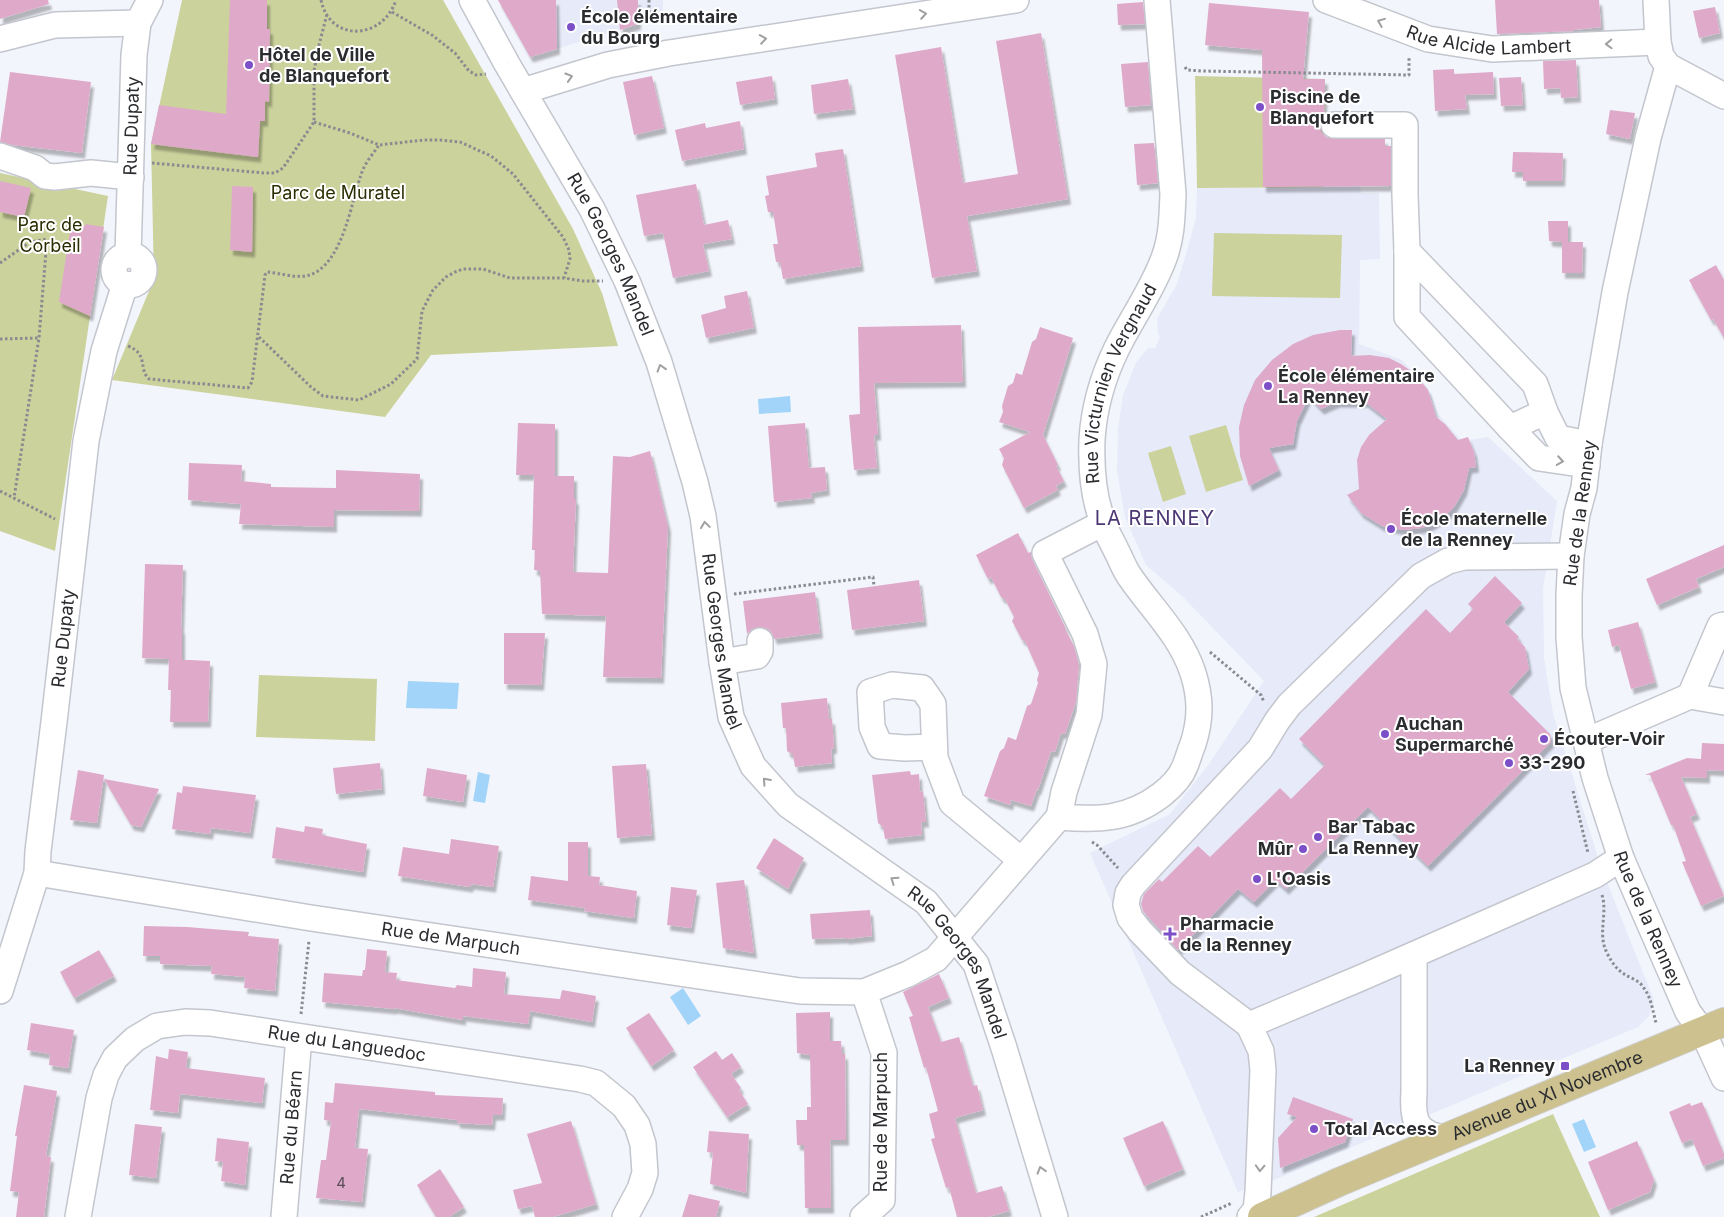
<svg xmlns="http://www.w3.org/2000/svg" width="1724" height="1217" font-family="Inter,sans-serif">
	<defs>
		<filter id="shadow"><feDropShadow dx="3" dy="5.5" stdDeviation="1" flood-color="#0004"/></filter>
	</defs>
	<rect width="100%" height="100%" fill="#f3f5fc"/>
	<path fill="#e6eaf9" d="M498,0h165v21l-25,3 -108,33z
		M1324,170l36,16 1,7h18l1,66 -20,1 -1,84 43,16 26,28 11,27 23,26 26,-4 69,64 -14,87 1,70 9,56 48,153 53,133 -5,16 -11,11 -374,157 -26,8 -148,-339 80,-39 39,-50 55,-83 -82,-85 -36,-31 -21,-48 -8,-46 1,-42 5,-34 13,-32 12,-15h7l5,-11 -2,-4 -1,-14 20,-35 11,-37 8,-29 1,-30 127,-1z"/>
	<path fill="#cbd29c" d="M182,0h261l130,229 29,64 16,53 -187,9 -46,62 -273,-37 42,-101 -3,-135z
		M1195,76l130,3 -1,63h9l2,-8h50v12h8v40h-58l-11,-15v16l-127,1z
		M0,173l108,23 -53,355 -55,-20z
		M1214,233l128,2 -2,63 -128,-2z
		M1226,425l17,55 -37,12 -17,-56z
		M1171,446l15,48 -23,8 -15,-49z
		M259,675l118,4 -2,62 -119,-4z
		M1553,1114l47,103h-286z"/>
	<path fill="#a1d4f8" d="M790,396l1,16 -32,2 -1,-15z
		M408,681l51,2 -2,26 -51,-1z
		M478,772l12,3 -5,28 -12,-2z
		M683,988l18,28 -13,9 -18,-28z
		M1584,1119l12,28 -12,5 -12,-28z"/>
	<path fill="#dfaaca" filter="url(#shadow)" d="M0,0h48l1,4 -49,15z
		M230,0h37v29h3l-1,73 -4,-1v20h-5l-2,36 -107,-13 8,-39 67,9z
		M498,0h58l1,49 -27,8z
		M617,0h21v24l-18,6z
		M1495,0h104l2,27 -27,3v1l-77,3z
		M1143,2l2,22 -27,1 -1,-21z
		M1209,3l100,9 -6,67h22l-1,36 -3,3 -1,7 1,7 5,5 8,2h51v7h6v40l-128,1 -1,-137 -57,-5z
		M1715,7l5,26 -21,5 -6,-27z
		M1041,33l27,166 -101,17 10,55 -45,7 -37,-223 46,-8 22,136 55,-9 -22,-133z
		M1576,60l2,37 -17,1 -1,-10 -16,1 -1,-28z
		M1148,62l3,43 -26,2 -4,-43z
		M1454,69v5l39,-2 1,22 -29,1 2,14 -32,2 -2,-41z
		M10,72l81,10 -9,71 -70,-8 -12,-3z
		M652,76l12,52 -30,7 -11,-53z
		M772,76l3,23 -35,6 -4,-23z
		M1521,77l2,28 -22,1 -2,-28z
		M848,79l5,30 -39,5 -3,-29z
		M1610,110l25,3 -5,26 -24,-5z
		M740,121l4,28 -62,12 -7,-31 30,-7 1,5z
		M1154,143l4,40 -21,2 -3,-41z
		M843,149l18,117 -78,13 -3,-17h-4l-3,-18h5l-5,-32h-5l-3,-16 4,-1 -3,-19 51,-9 -2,-14z
		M1513,152l50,1 -1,28h-39v-9h-11z
		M0,181l31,7 -7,29 -24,-5z
		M696,184l8,41 24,-5 4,19 -29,5 6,27 -36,7 -10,-45 -19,3 -8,-41z
		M232,186l21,1 -1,65 -22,-2z
		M1548,221h20v21h15l-1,31h-20v-31h1l-14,-1z
		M86,224l18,3 -14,89 -31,-14 12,-77 14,1z
		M1716,265l8,15v58l-11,-19 -2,1 -22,-40z
		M747,291l7,37 -48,10 -5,-23 25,-7 -2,-12z
		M961,325l2,57 -89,1 4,52h-4l3,33 -23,2 -5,-55 11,-1 -2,-87z
		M1040,327l33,11 -30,97 15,30 -2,1 8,15 -8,5 2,4 -34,18 -22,-43 2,-7 -5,-9 31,-17 -31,-10 4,-10 -1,-6 6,-20 5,-3 3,-10 6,2 10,-33 4,-3z
		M1340,330h12l-1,26 19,-1 19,3 12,6 13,9 14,17 8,27 9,7 13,16 10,-3 6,15 2,15 -7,1 -5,22 -10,17 -9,9 -14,9 -10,3 -17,2 -22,-4 -21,-13 -14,-18 12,-6 -2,-29 4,-13 8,-12 18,-16 -22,-17h-28l-16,7 -12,-13 -12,25 -4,23 -24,4 10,22 -30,16 -9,-30 -1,-29 5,-22 11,-25 17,-20 21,-16 20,-9z
		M518,423l37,1v52h19v23h2l-3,73 35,1 5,-117 17,1 20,-6 18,76 -7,151 -58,-1 3,-61 -64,-2 -2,-43 -6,-1 1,-20h-3l2,-75h-18z
		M805,423l4,45 16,-1 2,23 -16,3 1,5 -38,4 -6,-76z
		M189,463l53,2 -1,16 30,3v3l65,1v-18l84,4 -1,37 -85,-1v17l-95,-3 2,-20 -53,-4z
		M1018,533l10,20 3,-1 1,7 34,70h-1l9,17 5,19 -3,37 -11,32 -4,-1 -6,19 -4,-1 -13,39 -1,-1 -6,17 -20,-6 -1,5 -26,-9 16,-45 4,-3 4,-11 8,3 11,-34 4,-2 7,-21 -1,-3 2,-7 -14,-32 -3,-1 -10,-19 2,-4 -9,-18 -4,-2 -10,-20 -3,2 -12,-24z
		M1724,545v22l-28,12 3,8 -42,18 -11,-26z
		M145,564l38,1 -2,63 1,1v31l-12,-1 40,2 -2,61h-38l1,-32h-3l1,-31 -27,-1z
		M1495,576l27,27 -18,19 15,15 -2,2 8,8 4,22 -21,23 42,42 1,8 -123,124 -60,-59 -82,82 -10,-9 -22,22 -16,-13 -60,61 -35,-39 -2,-7 3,-10 15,-15 3,3 36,-36 12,11 70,-69 11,11 34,-34 -26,-26 127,-130 24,24 23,-24 -5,-5z
		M919,580l5,41 -72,9 -5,-40z
		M815,592l5,41 -46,6 -2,-6 -4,-4 -8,-2 -8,2 -5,5 -4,-33z
		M1638,622l17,60 -24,7 -12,-44 -7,2 -4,-17z
		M504,633h41l-4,52 -37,-1z
		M827,698l2,21h3l2,29 -3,1 1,14 -37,4 -2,-12 -6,-4 -1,-23h-3l-2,-25z
		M1702,743l22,1v27l-17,-1v8l-26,-1 16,37 -7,3 34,79 -23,10 -19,-44 4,-1 -13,-36h-2l-21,-50h-5l42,-17 14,1z
		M380,763l2,26 -46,5 -3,-26z
		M646,764l6,71 -35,3 -5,-72z
		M427,768l40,7 -4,27 -40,-6z
		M78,770l26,5 -7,48 -27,-3z
		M910,771l1,4 8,-1 1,18 3,-1 3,31h-5l1,13 -37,4 -2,-12 -5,-4 -6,-48z
		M104,779l55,10 -18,38 -10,-2z
		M183,786l73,9 -6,38 -39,-5 -1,6 -38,-5 5,-37 5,1z
		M305,826l18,3 -1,6 45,9 -4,28 -91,-14 4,-31 28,5z
		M774,838l30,20 -16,31 -32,-21z
		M451,839l48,7 -6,41 -22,-3 -1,3 -72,-11 5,-29 46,7z
		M568,842h20v34l12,1 -1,8 38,6 -3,27 -50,-7 1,-3 -57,-8 3,-24 37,5z
		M744,880l2,13 8,60 -31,-5 -7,-65z
		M671,887l26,3 -6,38 -24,-3z
		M870,910l2,26 -26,3v-1l-34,1 -2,-25z
		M144,926l43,1 62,5 -1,4 31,3 -4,52 -31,-3 1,-11 -34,-3 1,-8 -52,-2v-8h-17z
		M367,949l20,2 -2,21 12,1 -1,7 59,8 2,-3 15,2 1,-19 33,4 -2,22 56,5 2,-9 34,6 -4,26 -62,-11 -2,13 -65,-8v4l-69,-12v1l-72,-7 2,-29 38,3 1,-6h2z
		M99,950l15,26 -40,22 -14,-26z
		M939,974l10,24 -21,9 13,35 18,-5 14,49 4,-1 6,25 -28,8 21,75 26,-7 7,25 -21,6h-31l-8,-30 -3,1 -15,-49 4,-1 -6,-24 9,-3 -12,-44 -2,1 -15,-51 4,-1 -10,-24z
		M830,1012v29h11l1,13h3l1,86h-16l1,68h-26l-1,-63h-7l-1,-25h11v-13h4l-1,-52 -13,-2 -1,-40z
		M649,1013l25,37 -23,16 -25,-38z
		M31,1023l43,7 -6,38 -19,-3 1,-11 -23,-4z
		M169,1049l19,3 -2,16 79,10 -3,25 -82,-9 -2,19 -28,-3 6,-54 12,3z
		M716,1051l6,9 10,-7 9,14 -10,7 10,14 -2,2 9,14 -21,13 -34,-50z
		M335,1083l100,9v3l68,3 -1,17h-9l-1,10 -35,-2v-3l-98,-11 -4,39 13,1 -6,53 -46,-4 5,-38h5l5,-39 -7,-1 1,-18 8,1z
		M24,1085l33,6 -11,65 5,1 -7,60h-28l3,-25 -9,-1 7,-55h-2z
		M1293,1097l60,22 -8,23 -65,26 -2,-30 19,-21 -10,-3z
		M1702,1102l22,52v4l-21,8 -11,-27 -10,4 -13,-31 21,-9 1,3z
		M571,1121l25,83 -43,13h-18l-3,-11 -14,3 -5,-19 29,-7 -15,-49z
		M1163,1121l20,48 -39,17 -21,-48z
		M135,1124l27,3 -6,51 -27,-3z
		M709,1131l40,3 -3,59 -36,-9 3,-31 -6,-1z
		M217,1138l32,4 -4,43 -24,-4 2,-19 -8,-1z
		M1637,1141l17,39 -4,12 -42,18 -20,-48z
		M440,1169l24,38 -15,10h-13l-19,-32z
		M689,1194l31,7 -4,16h-34z"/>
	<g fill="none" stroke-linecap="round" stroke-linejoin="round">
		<defs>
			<g id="minor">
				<path id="s1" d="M472,0l35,64 85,145 35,72 32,81 36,120 8,34 19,146 9,55 22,49 35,39 138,97 50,62 28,84 51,169"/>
				<path id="s2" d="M1326,0l102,39 64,10 166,-7"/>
				<path d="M1656,0l2,42 3,14 7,10 56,30"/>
				<path d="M0,39l55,-14 83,-2"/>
				<path id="s3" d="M1668,66l-20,72 -33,154 -26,152 -5,44 -7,26 -6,42 -2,39v42l4,51 22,90 26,80 67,154 15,20 21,46"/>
				<path d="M523,91l85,-26 61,-12 347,-53"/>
				<path d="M1334,125h71v70l2,56 128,133 10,28 13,26 31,6"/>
				<path d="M0,156l35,12 10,8 10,1 36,-4 40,4"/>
				<path d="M1407,251v66l103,111 35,-16"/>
				<path id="s4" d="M128,255l6,-200 4,-32 12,-23"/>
				<circle cx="129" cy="270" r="15"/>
				<path d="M1510,428l29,30 48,7"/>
				<path d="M1571,556l-107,1 -16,4 -27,15 -132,129 -12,16 -17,28 -127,136 -5,8 -2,12 4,13 10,13 40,42 69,52 114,-48 232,-102 26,-17"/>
				<path d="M722,662l35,-6 3,-5v-10"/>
				<path d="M1690,696l30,-70 4,-1"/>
				<path d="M1586,741l104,-45 34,6"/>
				<path d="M934,747l-29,1 -25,-2 -8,-19 -2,-35 22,-7 30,3 11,16 2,54 17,45 69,57"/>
				<path d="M1059,817l5,-25 25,-77 5,-51 -9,-30 -40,-81 58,-30"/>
				<path id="s5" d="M37,873l274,45 489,73 64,1 44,-18 28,-15 123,-142c39,3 69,3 102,-22 9,-7 20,-18 24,-29 3,-7 5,-15 8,-22 8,-25 8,-46 0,-71 -12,-37 -41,-64 -63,-96 -6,-8 -9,-18 -14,-27 -4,-9 -10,-18 -13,-28 -10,-25 -12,-56 -11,-83 2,-30 11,-62 24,-89 15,-31 36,-59 48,-92 8,-21 8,-42 9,-64l-16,-194"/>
				<path d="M1414,955v138c-2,27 2,41 31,45"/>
				<path id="s6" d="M0,991l37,-118 1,-22 16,-129 32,-281 18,-90 21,-67"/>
				<path d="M1249,1025l12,26 2,19 -5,122 -2,18 -6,7"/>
				<path id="s7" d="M78,1217l21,-119 7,-23 9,-17 20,-19 22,-13 28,-4 25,1 370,56 16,4 28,23 13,19 6,19 2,29 -5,16 -15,28"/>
				<path id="s8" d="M284,1217l15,-180"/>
				<path d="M863,1217l19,-17 2,-147 -20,-61"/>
			</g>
			<g id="major">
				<path id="s9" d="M1262,1217l77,-35 385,-160"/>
			</g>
		</defs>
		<use href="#minor" stroke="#c4c6ce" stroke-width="28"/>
		<use href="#major" stroke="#d0d1d1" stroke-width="30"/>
		<path stroke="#8a8b90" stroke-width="3" stroke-dasharray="2.5 2.5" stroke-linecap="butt" d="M321,0c9,43 62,40 75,0
			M649,0v23
			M392,12l40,23 23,18 14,18 7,4 10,-1
			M1185,67l2,3 15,1 207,4v-19
			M314,122l36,11 29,12 45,-5h16l20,2 31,14 22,18 50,63 6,13 1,9 -6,19
			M152,163l112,10h11l8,-5 31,-46v-51l5,-26 8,-31
			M0,263l30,-21 17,-3 -8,99 -25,160
			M259,337l52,50 12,9 36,4 32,-16 26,-25 5,-48 11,-21 13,-13 9,-5 8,-3h20l27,9h54l19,3h20
			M0,339l39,-1
			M128,346c21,8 10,23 21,33l99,9 4,-6 13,-107 2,-3c13,1 30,7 43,3 33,-12 41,-72 51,-100 3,-11 12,-21 18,-30
			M0,491l55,28
			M734,594l139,-17 1,9
			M1210,652l51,43 3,7
			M1573,791l15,62
			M1092,842l5,3 21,23
			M1602,895c6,19 -5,39 5,58 4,8 9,16 17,21 6,4 15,6 19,13 8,9 10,25 13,36
			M301,1014l8,-73
			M1201,1217l31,-14"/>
		<use href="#minor" stroke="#fff" stroke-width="25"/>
		<use href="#major" stroke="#ccc18f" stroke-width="28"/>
	</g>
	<defs><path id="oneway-chevron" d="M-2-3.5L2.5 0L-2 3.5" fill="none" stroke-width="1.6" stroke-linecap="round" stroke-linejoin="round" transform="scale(1.25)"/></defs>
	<g stroke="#a0a0a1">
		<use href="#oneway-chevron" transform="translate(923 14) rotate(-9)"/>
		<use href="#oneway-chevron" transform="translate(1381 22) rotate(-158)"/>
		<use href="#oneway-chevron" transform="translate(763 39) rotate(-9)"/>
		<use href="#oneway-chevron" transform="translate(1609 44) rotate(178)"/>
		<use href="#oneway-chevron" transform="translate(569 77) rotate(-17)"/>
		<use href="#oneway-chevron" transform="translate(661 368) rotate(-107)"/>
		<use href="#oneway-chevron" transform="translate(1560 461) rotate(9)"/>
		<use href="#oneway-chevron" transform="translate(705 525) rotate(-98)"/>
		<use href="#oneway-chevron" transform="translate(766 781) rotate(-132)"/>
		<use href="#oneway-chevron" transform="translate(894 880) rotate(-145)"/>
		<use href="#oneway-chevron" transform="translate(1260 1168) rotate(93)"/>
		<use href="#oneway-chevron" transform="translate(1041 1170) rotate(-107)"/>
	</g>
	<g fill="#7c4ec7" stroke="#fff" stroke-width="2">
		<circle cx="571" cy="27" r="5"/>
		<circle cx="249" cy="65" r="5"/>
		<circle cx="1260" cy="107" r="5"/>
		<circle cx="1268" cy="386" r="5"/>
		<circle cx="1391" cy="529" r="5"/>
		<circle cx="1385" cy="734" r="5"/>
		<circle cx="1544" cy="739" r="5"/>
		<circle cx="1509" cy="763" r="5"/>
		<circle cx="1318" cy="837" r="5"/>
		<circle cx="1303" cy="849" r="5"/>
		<circle cx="1257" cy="879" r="5"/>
		<path d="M1167.5 926.5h5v5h5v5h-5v5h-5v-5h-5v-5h5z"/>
		<rect x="1560" y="1061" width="10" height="10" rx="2.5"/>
		<circle cx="1314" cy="1129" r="5"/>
	</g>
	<g text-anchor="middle" stroke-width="4" stroke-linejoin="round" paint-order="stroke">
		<g font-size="15" fill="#584c56">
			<text x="341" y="1188">4</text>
		</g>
		<g font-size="18" font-weight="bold" fill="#2b2c2f" stroke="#fff" text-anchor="start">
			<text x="581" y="23">École élémentaire<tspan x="581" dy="21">du Bourg</tspan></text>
			<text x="259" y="61">Hôtel de Ville<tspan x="259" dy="21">de Blanquefort</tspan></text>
			<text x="1270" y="103">Piscine de<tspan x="1270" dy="21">Blanquefort</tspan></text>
			<text x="1278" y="382">École élémentaire<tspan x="1278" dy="21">La Renney</tspan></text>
			<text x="1401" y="525">École maternelle<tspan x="1401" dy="21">de la Renney</tspan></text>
			<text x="1395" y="730">Auchan<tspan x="1395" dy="21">Supermarché</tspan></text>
			<text x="1554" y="745">Écouter-Voir</text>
			<text x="1519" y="769">33-290</text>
			<text x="1328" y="833">Bar Tabac<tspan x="1328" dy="21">La Renney</tspan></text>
			<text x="1293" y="855" text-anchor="end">Mûr</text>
			<text x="1267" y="885">L'Oasis</text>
			<text x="1180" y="930">Pharmacie<tspan x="1180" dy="21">de la Renney</tspan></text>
			<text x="1555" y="1072" text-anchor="end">La Renney</text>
			<text x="1324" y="1135">Total Access</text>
		</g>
		<g font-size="18" fill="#2b2c2f" stroke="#fff">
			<text dy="6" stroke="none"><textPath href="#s2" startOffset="170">Rue Alcide Lambert</textPath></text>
			<text dy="6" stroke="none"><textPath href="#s4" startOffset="129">Rue Dupaty</textPath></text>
			<text dy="6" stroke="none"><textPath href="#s1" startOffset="290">Rue Georges Mandel</textPath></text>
			<text dy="6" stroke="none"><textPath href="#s5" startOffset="1666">Rue Victurnien Vergnaud</textPath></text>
			<text transform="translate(1580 513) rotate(-82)" y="6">Rue de la Renney</text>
			<text dy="6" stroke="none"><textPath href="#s6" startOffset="360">Rue Dupaty</textPath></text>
			<text dy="6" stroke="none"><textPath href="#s1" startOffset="695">Rue Georges Mandel</textPath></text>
			<text dy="6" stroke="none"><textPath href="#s3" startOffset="876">Rue de la Renney</textPath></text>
			<text dy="6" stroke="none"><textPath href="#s5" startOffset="419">Rue de Marpuch</textPath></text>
			<text dy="6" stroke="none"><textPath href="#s1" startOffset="1115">Rue Georges Mandel</textPath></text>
			<text dy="6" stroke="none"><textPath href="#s7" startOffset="409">Rue du Languedoc</textPath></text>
			<text dy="6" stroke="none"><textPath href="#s9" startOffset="310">Avenue du XI Novembre</textPath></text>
			<text transform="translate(881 1122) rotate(-90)" y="6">Rue de Marpuch</text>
			<text dy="6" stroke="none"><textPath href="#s8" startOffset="90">Rue du Béarn</textPath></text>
		</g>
		<g font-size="18" fill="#2b2e02" stroke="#fff">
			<text x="338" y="199">Parc de Muratel</text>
			<text x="50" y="231">Parc de<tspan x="50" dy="21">Corbeil</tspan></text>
		</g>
		<g font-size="20" letter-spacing="1" fill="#4b3773" stroke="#fff">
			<text x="1155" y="525">LA RENNEY</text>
		</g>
	</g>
</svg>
